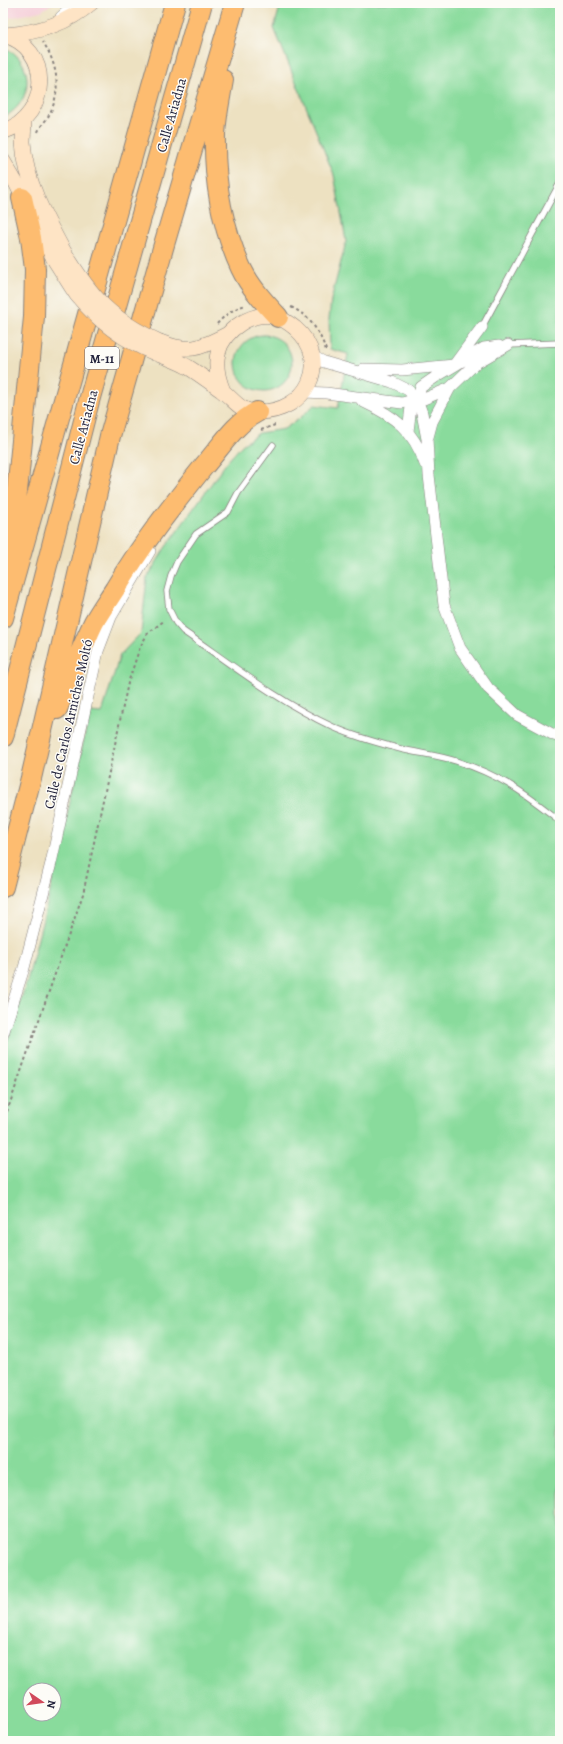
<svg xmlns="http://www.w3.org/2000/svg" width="563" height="1744" font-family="Alegreya,serif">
	<rect width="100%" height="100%" fill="#fdfcf7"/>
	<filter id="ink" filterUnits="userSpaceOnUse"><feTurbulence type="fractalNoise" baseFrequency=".025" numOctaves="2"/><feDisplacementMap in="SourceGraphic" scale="8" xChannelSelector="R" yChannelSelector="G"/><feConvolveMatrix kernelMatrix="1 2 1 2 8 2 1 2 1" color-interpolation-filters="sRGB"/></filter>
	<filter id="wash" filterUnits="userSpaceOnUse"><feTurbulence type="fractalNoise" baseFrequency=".012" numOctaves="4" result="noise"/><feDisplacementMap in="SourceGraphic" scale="16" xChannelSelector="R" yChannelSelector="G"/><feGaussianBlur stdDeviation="0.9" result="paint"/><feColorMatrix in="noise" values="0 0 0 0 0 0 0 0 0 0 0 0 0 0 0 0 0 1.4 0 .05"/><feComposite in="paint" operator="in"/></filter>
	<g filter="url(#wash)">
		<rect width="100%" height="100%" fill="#ede1c1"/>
		<path fill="#f5cfd9" d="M3,3h50l-12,8 -32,7 -6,-2z"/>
		<path fill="#89db9c" stroke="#567e6c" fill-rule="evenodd" d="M281,3h279v1738h-557v-687l24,-73 22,-85 41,-184 12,1 18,-58 21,-22 6,-55 18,-30 62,-86 15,-17 17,-12 25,-4 15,-10 15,-14 24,3 10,-54 -18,-5 -1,-30 2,-19 15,-58 -2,-13 -10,-54 -60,-147zM30,1690h24v24h-24z
			M3,47c4,2 10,5 13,8 20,20 11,52 -13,62z
			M236 363a28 28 0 1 1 56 0a28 28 0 1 1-56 0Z"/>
	</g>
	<g filter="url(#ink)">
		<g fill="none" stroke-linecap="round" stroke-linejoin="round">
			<defs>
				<path id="lane" d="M482,327l78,-144
					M508,345l52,-2
					M273,445l-35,48 -10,19 -32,22 -19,28 -6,14 -4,15 2,18 7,14 7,8c49,34 96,71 150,96 18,8 45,16 64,21 19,5 40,7 59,13 44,14 69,32 104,60"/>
				<path id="street" d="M61,17l16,-14
					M312,356l12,6 68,20 16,8 9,9 5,14 5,26 2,36 15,130 16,43 28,40 29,27 37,20 6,2
					M363,369l39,1 52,-5 28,-38
					M304,392l22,1 76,10 15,-4h7l26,-11 26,-25 32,-18
					M362,401c32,15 52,29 63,63
					M408,431l3,-24 6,-8 4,-12 16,-11 47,-28 15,-2
					M428,437l4,-15 18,-34
					M3,1034l21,-66 27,-105 47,-212 13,-34 39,-66"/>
				<path id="secondary" d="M3,35c50,12 48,81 0,97
					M5,35c31,-2 62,-11 86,-32
					M24,121c0,7 -1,14 -1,21 2,39 23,77 41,110
					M3,161l13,22 38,76
					M160,342c31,12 39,6 68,-8
					M155,353c11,4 23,8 33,14 11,7 22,15 33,23 13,9 18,22 37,22 49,1 75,-51 37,-84 -5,-4 -12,-9 -18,-11 -24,-7 -53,12 -59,36 -3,13 0,26 5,38"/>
				<path id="highway" d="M223,80c-3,18 -7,36 -8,54 -1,46 7,93 26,134 9,19 23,34 37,49
					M6,571l11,-79 17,-175 1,-48 -4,-31 -9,-40
					M3,618l172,-615
					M57,709c12,-29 23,-58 37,-87 6,-11 14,-22 21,-33 26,-44 57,-83 89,-123 16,-18 31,-43 53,-54
					M3,737l86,-336 113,-398
					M3,887l29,-113 78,-338 53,-188 72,-245"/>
			</defs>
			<use href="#lane" stroke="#88827e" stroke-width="7"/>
			<use href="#street" stroke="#88827e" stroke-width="12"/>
			<use href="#secondary" stroke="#88827e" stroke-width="16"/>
			<use href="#highway" stroke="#88827e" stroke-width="22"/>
			<path stroke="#88827e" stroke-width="2" stroke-dasharray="3 3" stroke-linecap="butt" d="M38,132c2,-6 7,-10 10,-15 14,-25 10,-52 -5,-75
				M291,307c19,9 28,24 35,43
				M217,324c8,-9 17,-16 29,-19
				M261,430l14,-5
				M3,1123l80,-229 45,-211 12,-36 8,-14 17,-13"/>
			<use href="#lane" stroke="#fff" stroke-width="5.5"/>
			<use href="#street" stroke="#fff" stroke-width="11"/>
			<use href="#secondary" stroke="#fee4c5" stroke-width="15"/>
			<use href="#highway" stroke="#fdbc6f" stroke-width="20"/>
			<defs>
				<path id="secondary-bridge" d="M64,252c28,46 46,67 96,90
					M54,259c8,12 15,25 23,36 21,26 48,46 78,58"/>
			</defs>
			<use href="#secondary-bridge" stroke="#88827e" stroke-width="16" stroke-linecap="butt"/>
			<use href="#secondary-bridge" stroke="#fee4c5" stroke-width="15"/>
		</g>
	</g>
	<g text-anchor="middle" stroke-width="3" stroke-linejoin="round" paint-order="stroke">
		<rect fill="#fdfcf7" stroke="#646373" stroke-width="1" x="85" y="347" width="34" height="22" rx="3"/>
		<g font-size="13" font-weight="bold" fill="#22223b">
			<text x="102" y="363">M-11</text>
		</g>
		<g font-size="14" fill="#22223b" stroke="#fdfcf7">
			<text transform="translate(171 115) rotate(-74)" y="5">Calle Ariadna</text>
			<text transform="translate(83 427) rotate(-75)" y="5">Calle Ariadna</text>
			<text transform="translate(68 724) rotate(-77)" y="5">Calle de Carlos Arniches Moltó</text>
		</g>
	</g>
	<rect width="563" height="1744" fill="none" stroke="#fdfcf7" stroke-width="16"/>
	<g transform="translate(42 1702) rotate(103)"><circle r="19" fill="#fdfcf7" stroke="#a5a5ac"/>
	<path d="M0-3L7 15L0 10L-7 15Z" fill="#d1495b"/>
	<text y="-6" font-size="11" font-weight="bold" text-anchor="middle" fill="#22223b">N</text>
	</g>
</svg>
